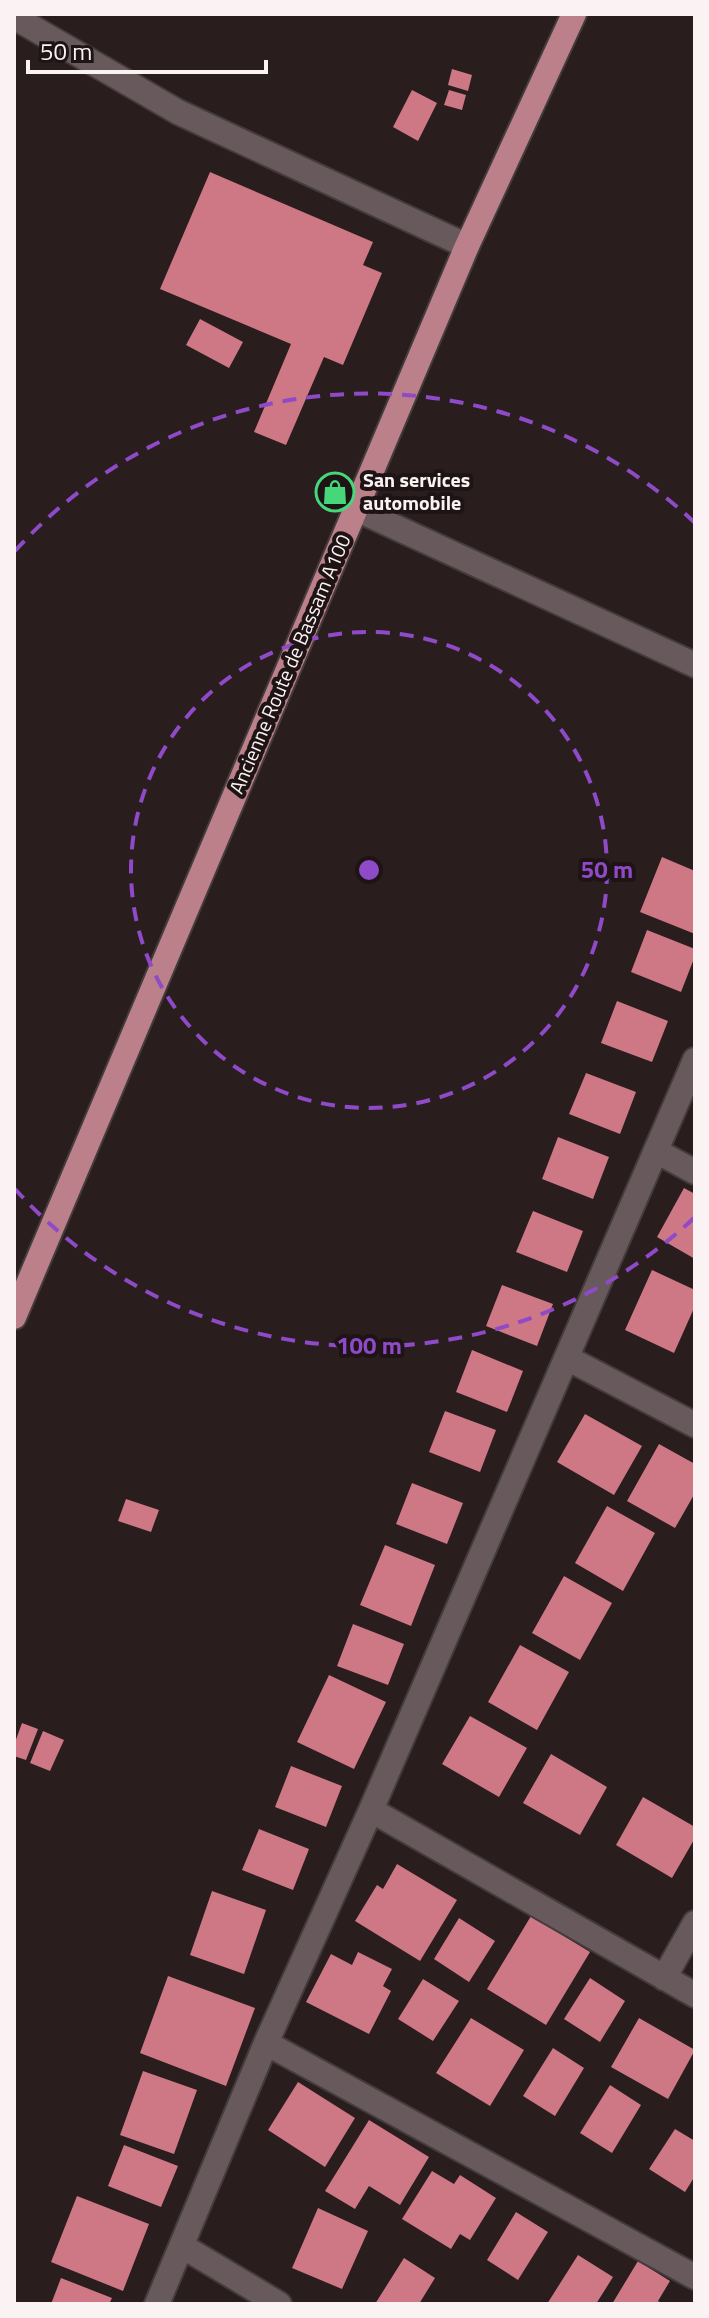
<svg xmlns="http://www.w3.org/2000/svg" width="709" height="2318" font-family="'Titillium Web',sans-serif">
	<rect width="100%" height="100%" fill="#291d1e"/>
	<path fill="#ce7785" d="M452,69l20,6 -4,16 -20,-6z
		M412,90l25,13 -19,38 -25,-14z
		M449,90l17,5 -4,15 -18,-5z
		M210,172l163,70 -10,23 19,8 -39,92 -19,-8 -38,88 -32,-13 37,-88 -131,-55z
		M200,319l43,23 -14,26 -43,-23z
		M662,857l33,14v63l-55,-22z
		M647,930l48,19v7l-14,36 -50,-20z
		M617,1001l51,20 -16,41 -51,-19z
		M586,1073l50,19 -16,42 -51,-20z
		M558,1137l51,20 -16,42 -51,-20z
		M684,1188l11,6v65l-38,-22z
		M533,1211l50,20 -16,41 -51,-20z
		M652,1270l43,20v16l-21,47 -49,-23z
		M502,1285l51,19 -16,42 -51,-20z
		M472,1350l51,21 -16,41 -51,-20z
		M445,1411l51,19 -16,42 -51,-20z
		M585,1414l57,32 -28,49 -57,-33z
		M659,1444l36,20v29l-20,35 -48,-27z
		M412,1483l51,20 -16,41 -51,-20z
		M126,1499l33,11 -8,22 -33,-11z
		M607,1506l48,27 -32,58 -48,-28z
		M385,1545l50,20 -24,61 -51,-21z
		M564,1576l48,27 -32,57 -48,-27z
		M353,1624l51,20 -16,41 -51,-19z
		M520,1645l49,27 -32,58 -49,-28z
		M329,1675l57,27 -32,67 -57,-27z
		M470,1716l57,32 -28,49 -57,-33z
		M22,1723l16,6 -12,31 -12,-4v-11z
		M43,1731l21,9 -14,31 -20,-8z
		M551,1754l56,33 -27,48 -57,-32z
		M291,1766l51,20 -16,41 -51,-20z
		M643,1797l52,30v11l-23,40 -56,-33z
		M259,1829l50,20 -16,41 -51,-20z
		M397,1864l60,36 -37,61 -65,-40 22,-36 6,4z
		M212,1891l54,19 -22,64 -54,-19z
		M531,1916l59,36 -44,73 -59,-36z
		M459,1918l36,23 -26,41 -35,-23z
		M358,1952l34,17 -9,17 8,5 -22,43 -63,-32 25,-48 21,11z
		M168,1976l87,32 -29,78 -86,-33z
		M590,1978l35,23 -25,41 -36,-23z
		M423,1979l36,22 -26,40 -35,-22z
		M471,2018l53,32 -34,56 -54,-33z
		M639,2018l56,32 -27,49 -57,-32z
		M553,2048l31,20 -29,48 -32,-20z
		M143,2071l54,19 -23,64 -54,-19z
		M298,2082l57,36 -30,49 -57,-37z
		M610,2085l31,20 -29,48 -32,-20z
		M369,2120l60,37 -29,48 -31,-19 -14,23 -30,-18z
		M675,2129l20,12v35l-10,16 -36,-23z
		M124,2145l54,21 -17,41 -53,-21z
		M432,2171l22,13 6,-9 36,23 -26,42 -10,-6 -9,15 -49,-30z
		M77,2196l72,28 -26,67 -72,-29z
		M318,2208l50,23 -26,58 -50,-21z
		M516,2212l32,20 -30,48 -31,-20z
		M578,2255l35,22 -17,27h-49z
		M404,2258l31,20 -16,26h-44z
		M638,2261l32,20 -12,20 5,3h-51z
		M61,2278l51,20 -3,6h-58z"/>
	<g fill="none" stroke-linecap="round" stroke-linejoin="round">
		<defs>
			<path id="minor" d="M14,17l164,95 289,134
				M356,509l339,156
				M656,1151l39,21
				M567,1358l128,67
				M371,1810l324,185
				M664,1978l31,-55
				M266,2043l429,234
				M182,2246l97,58
				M157,2304l109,-261 105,-233 324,-750"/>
			<path id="major" d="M14,1317l453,-1071 107,-232"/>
		</defs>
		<use href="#minor" stroke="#443b3c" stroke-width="28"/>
		<use href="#major" stroke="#443b3c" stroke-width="28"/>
		<use href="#minor" stroke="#685a5c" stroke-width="24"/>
		<use href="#major" stroke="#bb8089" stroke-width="24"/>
	</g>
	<g fill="none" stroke="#8e4ac7" stroke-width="4" stroke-dasharray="14 10">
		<circle cx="369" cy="870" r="238"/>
		<path d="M694 1218A476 476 0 0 1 15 1189M15 551A476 476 0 0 1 694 522"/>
	</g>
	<defs>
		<symbol id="shop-ring" viewBox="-11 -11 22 22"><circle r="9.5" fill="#1f1415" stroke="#46d77a" stroke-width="1.5"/><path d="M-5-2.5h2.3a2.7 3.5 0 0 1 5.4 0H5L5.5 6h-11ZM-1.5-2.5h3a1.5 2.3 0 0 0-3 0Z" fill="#46d77a"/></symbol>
	</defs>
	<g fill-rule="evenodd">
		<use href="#shop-ring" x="313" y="470" width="44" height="44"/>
	</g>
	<g text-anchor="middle" stroke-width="8" stroke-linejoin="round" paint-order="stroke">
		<g font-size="20" font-weight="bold" fill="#fbf2f3" stroke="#1f1415" text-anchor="start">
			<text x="363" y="487">San services<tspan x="363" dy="23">automobile</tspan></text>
		</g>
		<g font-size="20" fill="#fbf2f3" stroke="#1f1415">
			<text transform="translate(290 664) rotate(-67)" y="7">Ancienne Route de Bassam A100</text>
		</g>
	</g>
	<circle cx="369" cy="870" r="12" fill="#8e4ac7" stroke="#1f1415" stroke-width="4"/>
	<g font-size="24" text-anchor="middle" font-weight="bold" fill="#8e4ac7" stroke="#1f1415" stroke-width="8" stroke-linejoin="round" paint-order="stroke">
		<text x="607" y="878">50 m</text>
		<text x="369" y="1354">100 m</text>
	</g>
	<rect width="709" height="2318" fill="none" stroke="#fbf2f3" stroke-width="32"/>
	<path d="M28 60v12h238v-12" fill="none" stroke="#fbf2f3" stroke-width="4"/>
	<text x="40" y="60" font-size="24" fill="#fbf2f3" stroke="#1f1415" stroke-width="6" paint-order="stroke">50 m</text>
</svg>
